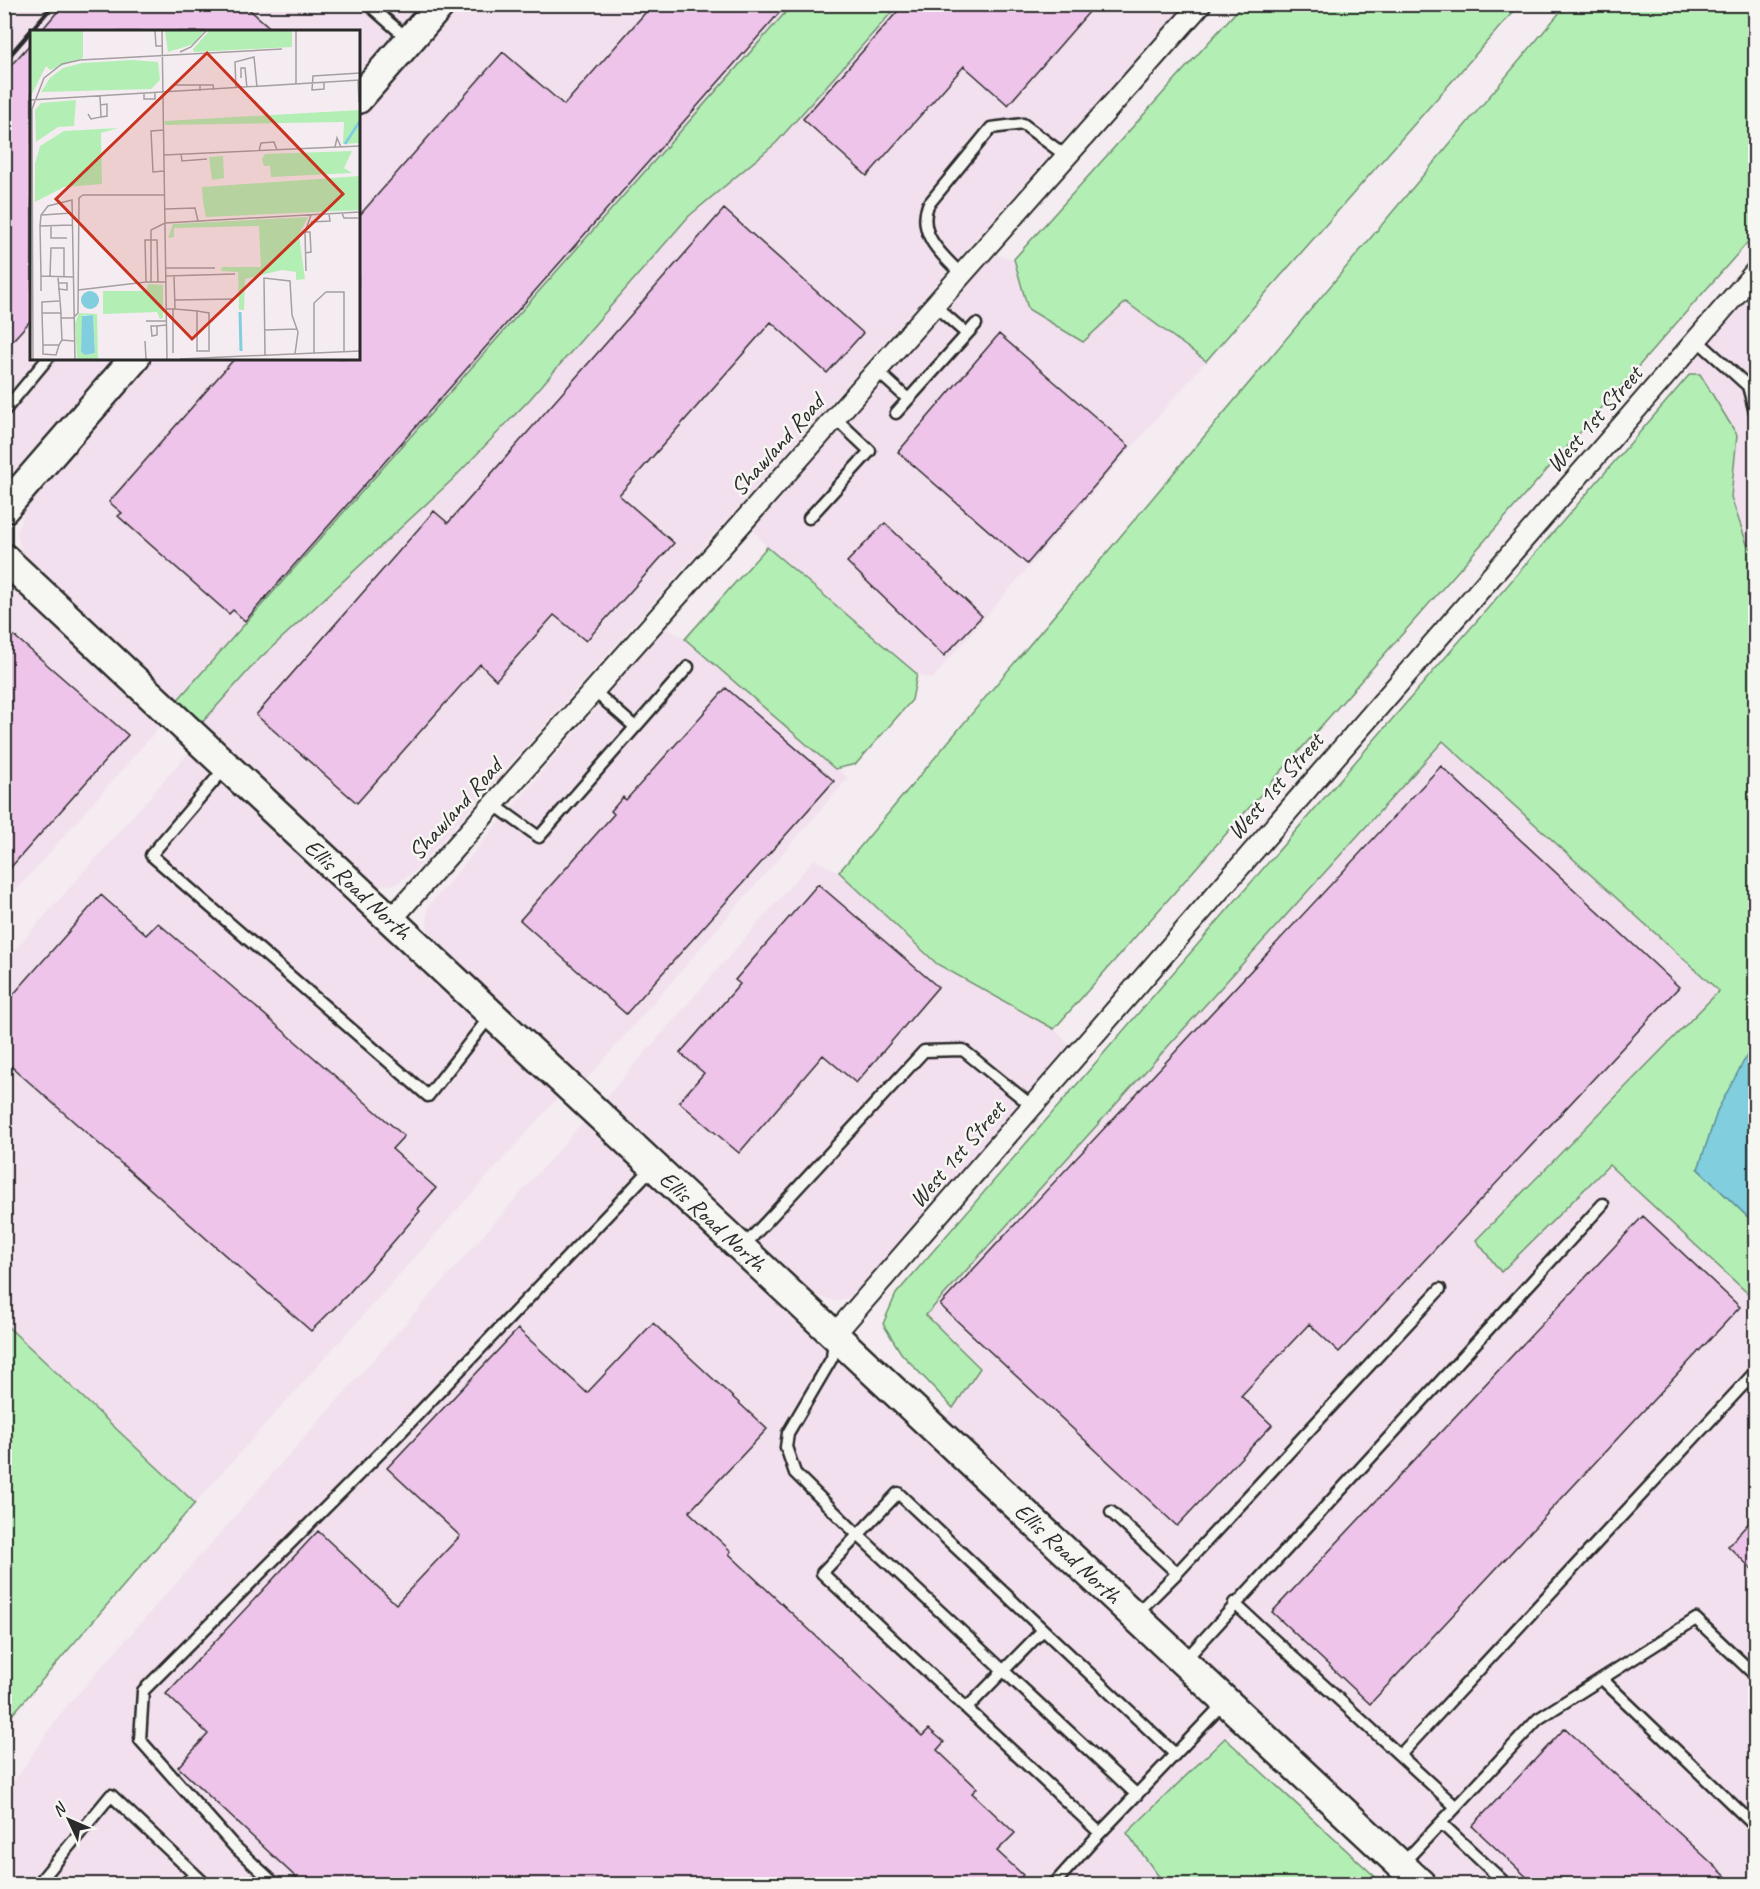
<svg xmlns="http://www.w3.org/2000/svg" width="1760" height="1889" font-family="Caveat,sans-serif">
	<rect width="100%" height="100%" fill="#f4ecf0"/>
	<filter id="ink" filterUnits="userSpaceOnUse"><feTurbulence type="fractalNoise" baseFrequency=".0167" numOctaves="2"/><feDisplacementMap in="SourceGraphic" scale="12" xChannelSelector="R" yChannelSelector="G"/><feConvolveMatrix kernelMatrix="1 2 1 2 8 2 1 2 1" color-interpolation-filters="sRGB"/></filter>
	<g filter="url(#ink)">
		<path fill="#f2e0ee" d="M23,5h398l-62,73 -1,-46h-326v326l85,1 -112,130 -1,-462z
			M445,5h347l-617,698 -141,-132 -14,-23 -3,-17 10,-26 20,-30 99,-116 212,-1 1,-252z
			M898,5h286l-769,866 -19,13 -16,2 -18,-6 -162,-155 55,-63 197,-182 78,-81 159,-183 87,-73z
			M990,254l24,5 14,50 98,-7 80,59 -274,318 -15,-5 -150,-127 -16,-19z
			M1755,290v262l-8,-8 -16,-47 6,-62 -37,-61h-10l-3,-6z
			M5,579l8,3 150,141 -158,180z
			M665,627l20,12 163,139 -266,307 -142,-135 -13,-22 1,-21z
			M1443,741l277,250 -244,249 25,31 108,-107 146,136v584h-313l-498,-463 36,-53 -54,-53z
			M192,749l369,345 -366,409 -190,-179v-363z
			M814,859l25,13 98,92 117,65 15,16 -216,251 -17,5 -14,-3 -28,-17 -191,-180z
			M587,1118l651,608 -111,107 33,45 -6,6h-1149v-89l56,-82z"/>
		<path fill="#b3efb5" stroke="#6f8d70" stroke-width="1.5" d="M1243,4l276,1 -313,356 -80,-59 -43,40 -55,-33 -14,-50z
			M792,5h106l-122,138 -87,73 -159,183 -78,81 -196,182 -56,63 -25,-22z
			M1566,5h189v229l-701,795 -117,-65 -98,-92z
			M1690,374h10l37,61 -6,62 16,47 8,8 1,490 -58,127 57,55v76l-146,-135 -108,107 -25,-32 243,-249 -276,-250 -517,574 54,53 -27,40 -52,-55 -18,-29 13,-30z
			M767,547l150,127 -5,26 -56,64 -21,5 -150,-130z
			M5,1324l190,179 -190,220z
			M1225,1738l158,146h-229l6,-6 -33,-45z"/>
		<path fill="#80cede" stroke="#5e8d96" stroke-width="1.5" d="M1753,1044l3,2 -1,178 -57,-55 20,-60z"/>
		<path fill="#eec4ea" stroke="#2b2b2b" stroke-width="1.5" d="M64,4h179l32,28h-235z
			M653,4h134l-542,617 -12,-11 -4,4 -111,-98 4,-3 -13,-11 126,-144h123v-141l145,-165 61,53z
			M904,4h192l-88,101 -44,-39 -97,110 -64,-57z
			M32,42v277l-28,31v-277z
			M724,209l139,124 -36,40 -56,-51 -152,173 55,48 -88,98 -32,-26 -58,65 -16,-16 -123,139 -101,-88 178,-204 14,12z
			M999,334l130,112 -102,118 -129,-112z
			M885,523l97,93 -38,40 -97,-94z
			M12,634l116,101 -124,140v-233z
			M726,688l108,93 -208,233 -106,-94 94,-106 -3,-3 12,-14 3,3z
			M1441,766l238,221 -340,365 -30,-28 -68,72 31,29 -95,101 -237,-221z
			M818,884l120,103 -82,96 -33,-28 -84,98 -60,-51 25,-29 -24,-20 60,-69 -5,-4z
			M101,895l45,40 12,-12 122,105 124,108 -12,13 44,39 -18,21 2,2 -71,82 -38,38 -307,-271v-55z
			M1643,1216l97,91 -370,397 -98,-92z
			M653,1323l114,106 -78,83 42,39 -2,3 193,182 7,-7 15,13 -7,8 40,38 -5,5 43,40 -18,18 26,24 -9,9h-711l-125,-117 30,-33 -42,-40 152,-163 78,73 64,-68 -73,-68 131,-139 69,64z
			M1755,1516v56l-27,-26z
			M1565,1728l139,128 30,28h-200l-62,-58z"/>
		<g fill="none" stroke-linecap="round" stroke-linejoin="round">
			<defs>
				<path id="lane" d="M368,4l41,36
					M961,274c-19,-19 -44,-40 -33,-69l63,-77 32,-4 43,32
					M934,305l33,29
					M1696,339l52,47 8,30
					M877,371l31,28
					M4,411l44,-53
					M896,413l80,-89
					M809,518l61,-67 -35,-33
					M594,691l41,36
					M225,768l-74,87 277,241 63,-81
					M493,804l46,33 149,-170
					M743,1247l181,-196 39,-1 69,56
					M834,1339l-2,19 -44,75 -2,14 9,26 63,62 279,260
					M1111,1512l66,61
					M1234,1603l222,204 -55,58
					M1135,1615l42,-42 263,-284
					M1184,1661l419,-457
					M1602,1679l154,148
					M967,1708l76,-78
					M1175,1754l-277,-261 -76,80 278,260 126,-132
					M1400,1755l356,-384
					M1456,1807l82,-88 158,-100 60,57
					M1441,1823l65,61
					M38,1884l73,-89 94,89
					M185,1884l9,-10
					M275,1884l-41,-38 -94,-106 3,-49 255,-256 256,-269
					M1054,1884l46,-51"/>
				<path id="street" d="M391,920l810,-916
					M834,1335l922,-1064"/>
				<path id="secondary" d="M358,99l83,-95
					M4,509l131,-151
					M4,558l1417,1326"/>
			</defs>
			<use href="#lane" stroke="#2b2b2b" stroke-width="15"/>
			<use href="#street" stroke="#2b2b2b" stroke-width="24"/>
			<use href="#secondary" stroke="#2b2b2b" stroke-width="33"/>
			<use href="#lane" stroke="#f6f6f2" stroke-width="10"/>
			<use href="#street" stroke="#f6f6f2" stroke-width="20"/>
			<use href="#secondary" stroke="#f6f6f2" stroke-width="28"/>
			<path stroke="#2b2b2b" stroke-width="4.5" d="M4,62l50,-58"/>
		</g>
	</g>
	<g text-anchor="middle" stroke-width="5" stroke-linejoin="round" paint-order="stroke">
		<g font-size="24" fill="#2b2b2b" stroke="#f6f6f2">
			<text transform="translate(1594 419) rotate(-49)" y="8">West 1st Street</text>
			<text transform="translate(777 445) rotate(-48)" y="8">Shawland Road</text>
			<text transform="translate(1275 786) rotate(-49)" y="8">West 1st Street</text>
			<text transform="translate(455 809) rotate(-48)" y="8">Shawland Road</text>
			<text transform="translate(358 889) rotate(43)" y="8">Ellis Road North</text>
			<text transform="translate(957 1154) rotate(-49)" y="8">West 1st Street</text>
			<text transform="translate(713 1221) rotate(43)" y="8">Ellis Road North</text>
			<text transform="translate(1068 1553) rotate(43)" y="8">Ellis Road North</text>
		</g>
	</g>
	<g transform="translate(30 30)">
		<rect width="330" height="330" fill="#f4ecf0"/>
		<path d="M0,1h53v27l-33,12 -4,-4 -15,30zM135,1h39l-10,13 -26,8zM179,1h83v16l-98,5 -1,-3zM103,30l25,2 2,18 -9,9 -110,3 9,-14 13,-10 19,-5zM46,70l-2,26 -16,1 -22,15 -1,-32 6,-7zM330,80v33l-17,1 1,-22 -179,3v-4zM88,98l-17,5 1,51 -38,3 -29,15v-38l5,-18 24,-15zM322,121l-8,17 8,5 -81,4 -1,-11h-6l-2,-7 3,-5zM193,126l1,22 -12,2 -3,-23zM330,146v34l-154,7 -3,-15 -1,-15zM278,187l-9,18 6,44 -9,1v-8l-14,-2 -37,9 -1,31h-5l-1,-38 -17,-1 1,-4h39l-2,-41 -85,2v9l-6,1 5,-14zM118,254l15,1v33l-3,1 -3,-7 -54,2v-23h43zM49,283l18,1 1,45h-21l-2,-36zM53,285h10l2,38 -10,2 -4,-3z" fill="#b3efb5" fill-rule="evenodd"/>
		<path d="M51 270a9 9 0 1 1 18 0a9 9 0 1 1-18 0ZM63,285l2,38 -10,2 -4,-3 1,-36z" fill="#80cede"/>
		<path fill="none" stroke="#80cede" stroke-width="3" d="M315,114l15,-23M210,282l1,39"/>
		<path fill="none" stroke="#a49fa1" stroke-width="1.5" d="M125,1l1,15h7M132,1l5,328M266,1v54M150,22l11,-5 15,-16M211,48v-10h4l2,20M328,50l1,23M294,53v6l-12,1 1,-14 47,-3M144,55h26M206,59l-1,-27 19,-5 3,30M170,61v-6h13l1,5M114,64v5h11v-6M0,70l330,-20M70,75l7,-1v12l-6,1M58,84l3,5 10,-2 -1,-21M134,100l-13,1 2,41 11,-1M305,117l2,-9 4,9M229,121l2,-8 13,-1 3,8M151,124l1,7 25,-2M134,125l196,-9M135,179l30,-1 3,13M312,183l2,5h14M12,185l30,-2M281,192l19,-1 -1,-7M10,196l1,-11 7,-9 24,-6 3,159M21,196v12h16M275,202h5l1,20 -6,1M136,238h49M276,241l-1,-39 6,-17M11,246l-1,-50 32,-1M20,246l1,-28h13v29M136,246l69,-2M28,247l3,36M121,252v-52l14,-7 195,-11M128,252l-1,-42h-12l1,42h20M28,253h9v7l-9,-1M48,260l68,-8M11,261v-15l32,1M145,270l59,-1M136,279h9l-1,-34M143,279v44M145,279l22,2v40h12v-38l-12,-2M12,283v-11l17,-1M116,291h20M127,296v9l-5,1 -1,-10h6l9,-1M235,300l32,-1M44,311l-12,-1 -1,-22h12l5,-5 1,-115 4,-3h81M115,311l1,18M13,315l-1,-32h19v5M29,315l-3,10 -13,-1v-9h16l3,-5M284,323v-50l12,-11h18v60M235,325l-1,-77 26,3 2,34 6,17 -3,22M3,329l-1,-250 12,-31 18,-14 18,-4 202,-11M150,329l180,-8"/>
		<path fill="#c8321e" fill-opacity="0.15" stroke="#c8321e" stroke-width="3" d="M177,23l136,141 -151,145 -136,-140z"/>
		<rect width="330" height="330" fill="none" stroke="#2b2b2b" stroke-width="3"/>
	</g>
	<rect width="1760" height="1889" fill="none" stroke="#f6f6f2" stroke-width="24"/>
	<rect x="12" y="12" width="1736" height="1865" fill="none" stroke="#2b2b2b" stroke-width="2" filter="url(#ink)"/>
	<g transform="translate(69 1820) rotate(314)" stroke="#f6f6f2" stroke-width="4.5" paint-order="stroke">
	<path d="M0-4.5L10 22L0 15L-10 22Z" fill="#2b2b2b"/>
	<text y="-9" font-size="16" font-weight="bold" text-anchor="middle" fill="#2b2b2b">N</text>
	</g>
</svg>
